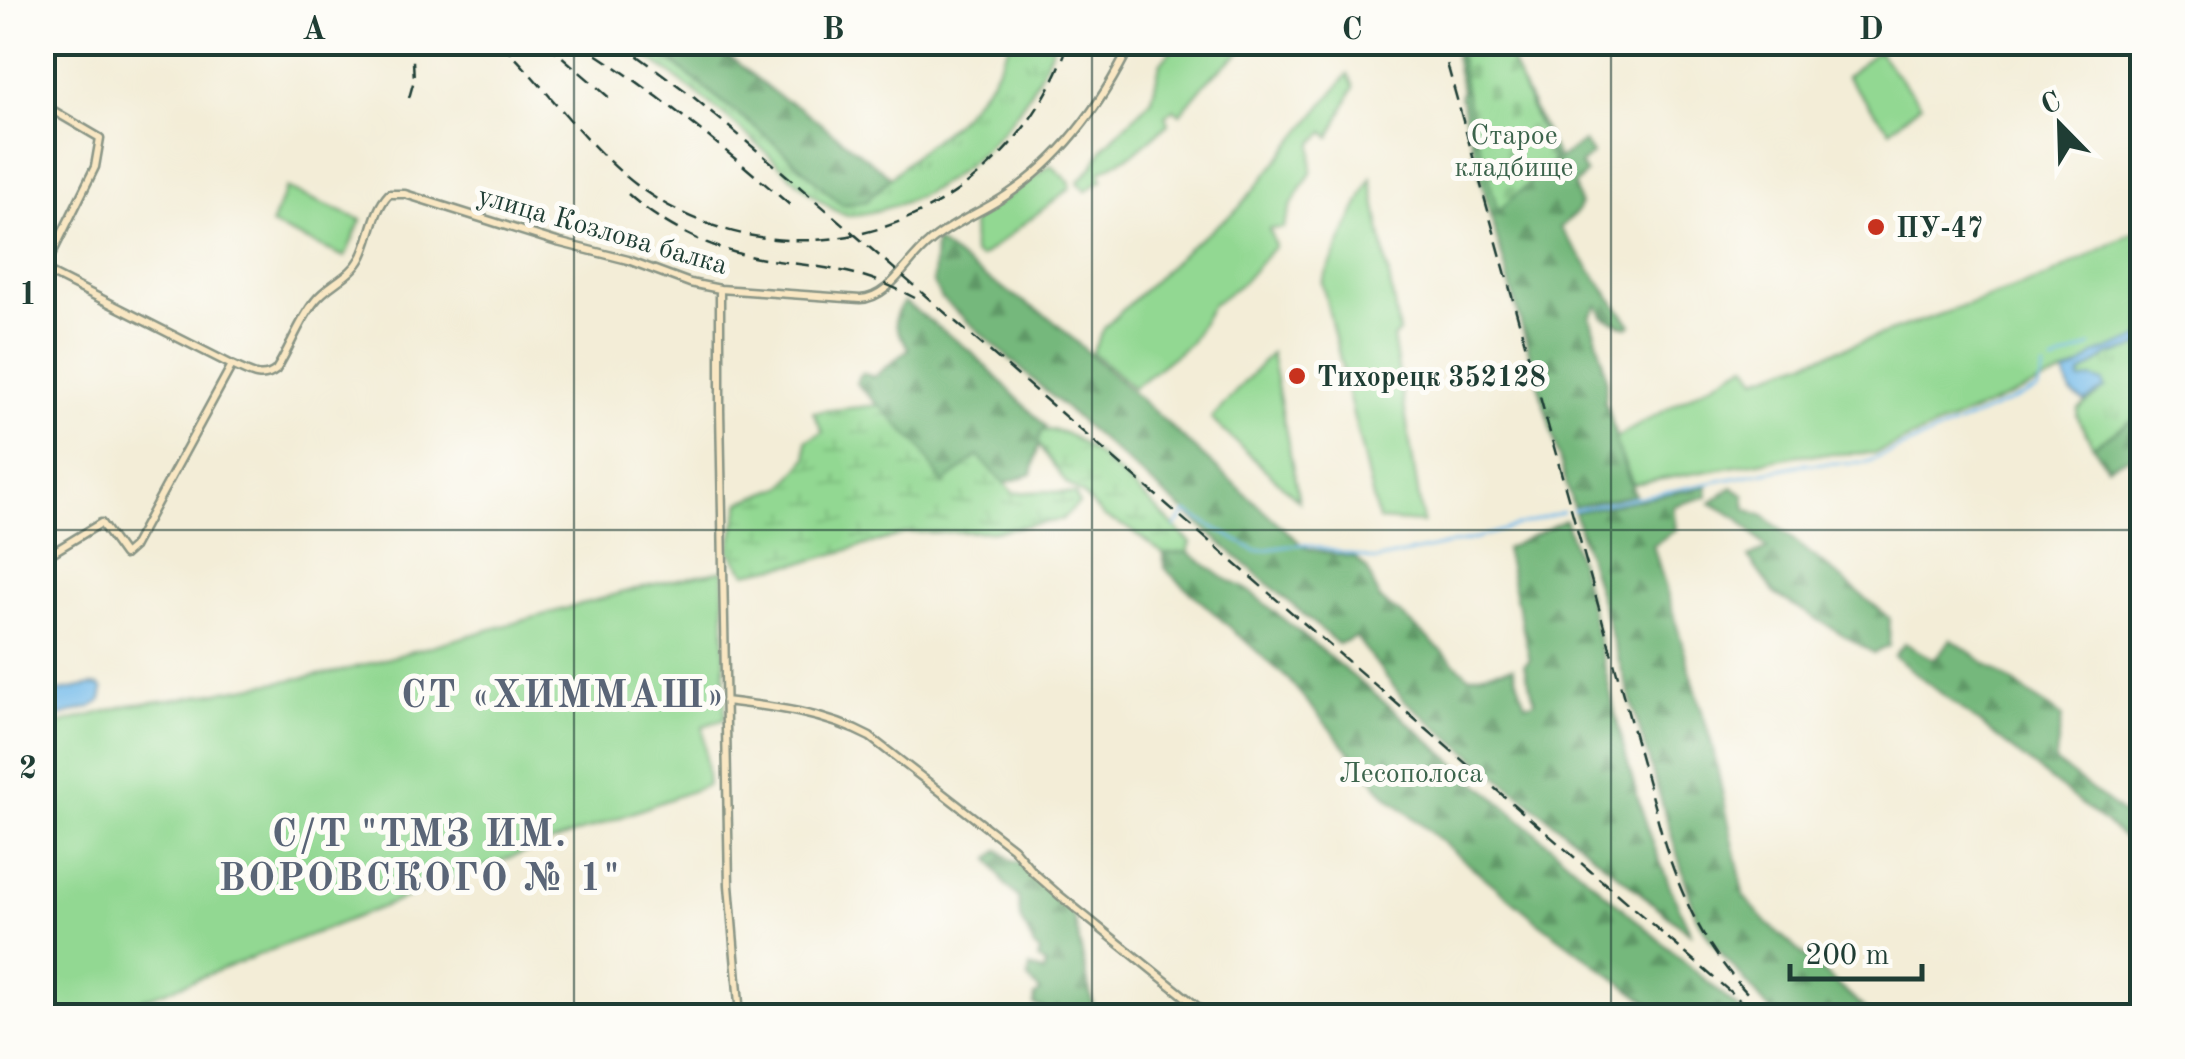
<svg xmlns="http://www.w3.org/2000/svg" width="2185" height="1059" font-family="'Old Standard TT',serif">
	<defs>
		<pattern id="grass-tufts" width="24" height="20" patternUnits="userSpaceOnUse" patternTransform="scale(2.5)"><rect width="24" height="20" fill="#92d892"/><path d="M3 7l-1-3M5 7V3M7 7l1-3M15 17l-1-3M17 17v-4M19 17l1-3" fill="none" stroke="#7dba7e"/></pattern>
		<pattern id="forest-firs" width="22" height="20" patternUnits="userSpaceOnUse" patternTransform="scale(2.5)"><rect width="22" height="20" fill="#75b87c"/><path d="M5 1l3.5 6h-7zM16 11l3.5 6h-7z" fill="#5f9766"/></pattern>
		<pattern id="wetland-marsh" width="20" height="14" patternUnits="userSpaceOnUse" patternTransform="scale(2.5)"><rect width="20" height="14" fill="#92d892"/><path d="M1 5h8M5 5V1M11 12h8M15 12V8" fill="none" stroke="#7dba7e"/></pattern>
		<pattern id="cemetery-stones" width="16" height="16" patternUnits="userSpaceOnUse" patternTransform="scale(2.5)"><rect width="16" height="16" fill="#92d892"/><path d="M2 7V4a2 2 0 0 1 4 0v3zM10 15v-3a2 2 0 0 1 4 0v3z" fill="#7dba7e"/></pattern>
	</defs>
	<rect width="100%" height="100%" fill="#fdfcf7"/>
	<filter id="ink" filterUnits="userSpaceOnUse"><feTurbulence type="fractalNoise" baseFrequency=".01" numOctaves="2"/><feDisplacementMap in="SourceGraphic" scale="20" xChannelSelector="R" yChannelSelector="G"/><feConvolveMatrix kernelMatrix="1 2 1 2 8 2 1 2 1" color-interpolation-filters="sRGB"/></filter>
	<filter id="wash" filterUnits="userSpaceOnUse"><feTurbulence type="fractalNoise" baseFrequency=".0048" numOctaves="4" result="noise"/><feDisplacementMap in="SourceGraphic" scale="40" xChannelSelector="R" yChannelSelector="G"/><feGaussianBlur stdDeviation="2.25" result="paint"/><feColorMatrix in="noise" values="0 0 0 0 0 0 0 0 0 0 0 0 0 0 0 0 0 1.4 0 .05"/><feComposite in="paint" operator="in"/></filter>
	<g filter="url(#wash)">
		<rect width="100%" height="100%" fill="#f3edd7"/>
		<path fill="url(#grass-tufts)" stroke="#588a63" stroke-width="2.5" d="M628,43h20l122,96 73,66 23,-4 51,-48 39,-31 36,-43 18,-36h44c-29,76 -94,148 -175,167 -12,3 -26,9 -37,4 -34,-17 -65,-53 -94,-78 -38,-34 -79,-64 -120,-93z
			M2142,346v74l-5,-3 -44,29 -16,-30 1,-6 27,-22 -25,-6v-7l29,-20z"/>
		<path fill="url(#forest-firs)" stroke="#4a7a58" stroke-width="2.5" d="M648,43h64l69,55 18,9 92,70 -25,24 -24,4 -72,-66z
			M1466,43l8,5 33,7 51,104 26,-17 8,12 -12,11 6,8 -12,13 6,19 -3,7 -17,16 71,97 -4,2 -23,-10 -6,-12 -8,11c7,26 21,61 14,87l4,5 15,55 12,32 -62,12 -82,-289 -31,-122 2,-5 -7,-35z
			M935,241l39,29 77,49 248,223 10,7 46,9 12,11 13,31 24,17 65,59 44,-9 12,37 10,-3 -11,-36 6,-5 -25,-111 60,-29c28,78 40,160 62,240 16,60 38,120 65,175l-289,-236 -47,-62 -18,7 -256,-221 -141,-125 -8,-15z
			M904,302l65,48 77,77 -4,4 -10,43 -27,9 -27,-26 -35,28 -22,-37 -65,-65 5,-10 13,4 35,-28c-12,-21 -22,-26 -5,-47z
			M2137,417l5,3v31l-35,16 -14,-21z
			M1707,486l1,10 -35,10 3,24 -23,15 59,200 33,153 23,26 105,92h-98l-63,-74 -16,-26 -122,-404z
			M1732,487l12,7 2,15 18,7 126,102 -1,28 -15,7 -99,-59 -27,-37 19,-8 -29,-31 -27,-15z
			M1188,552l34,25 26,13 147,121 352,305h-81l-130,-96 -149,-124 -99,-117 -124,-111v-14z
			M1951,639l111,78 -7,45 87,66v24l-248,-196 11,-13 29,17z
			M999,850l14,12h6l19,20 35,31 20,93 16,3 14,7h-78l-2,-8 -9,-3 1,-9 6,-4 -13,-13 2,-12 14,6 2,-8 -8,-6 2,-7 -6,-5 -14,-31 -2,-19 -14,-14 -14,-24z"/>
		<path fill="url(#wetland-marsh)" stroke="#588a63" stroke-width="2.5" d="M879,405l42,43 22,36 35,-28 36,37 32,-2 29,3 4,10 -18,16 -68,11 -86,2 -97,28 -64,12 -17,-22 12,-49 43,-16 23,-28 -1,-17 17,-9 -10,-20z
			M1042,431c5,0 11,-2 16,0 30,6 108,88 133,112l-3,9 -24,2 -36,-26 -24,-11 -21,-22 -17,-12 -28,-40z"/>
		<path fill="url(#cemetery-stones)" stroke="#588a63" stroke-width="2.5" d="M1470,43h34l49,119 -55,49 -30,-106 -9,-54z"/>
		<path fill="#92d892" stroke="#588a63" stroke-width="2.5" d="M1177,43h74l-43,37 -28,34 -6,-5 -9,6 3,9 -34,29 -34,19 2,8 -16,11 -8,-9 15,-16 10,-18 49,-49 8,-35z
			M1877,51l44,53 -31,26 -44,-53z
			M1348,74l6,13 -24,50 -5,-5 -12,11 -2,30 -20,33 -8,22 -14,1 6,17 -33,37 -30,22 -22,38 -57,45 -41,-36 13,-25 83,-79 50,-39z
			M1051,165l19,17v6l-90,70 -7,-5 -1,-31z
			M1371,178l28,154 -6,6 30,185 -45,-3 -56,-237z
			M286,188l75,32 -16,37 -74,-32z
			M2142,228v113l-266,112 -76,2 -167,29 -19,-45 133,-75 10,14 288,-100z
			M1271,353l28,148 -88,-82z
			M724,570l1,149 -22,7 5,59 -223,82 -384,149h-58v-288l86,-23 56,-7 157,-27 308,-86z"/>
		<path fill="#72baea" stroke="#487c8f" stroke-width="2.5" d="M2142,337v9l-33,9 -29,20v6l12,-3 11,4 2,6 -20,14 -14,-9 -6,-19 14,-6 15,-13z
			M92,685l8,1 3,4 -2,11 -10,6 -48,14v-27z"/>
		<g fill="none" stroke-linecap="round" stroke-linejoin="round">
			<path stroke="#72baea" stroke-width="2.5" d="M2053,364l38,-18
				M1573,510l232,-46 62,-2 171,-72 6,-22
				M1175,527l11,-15 70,39 47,-7 72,16 98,-21 89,-27"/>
		</g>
	</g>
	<g filter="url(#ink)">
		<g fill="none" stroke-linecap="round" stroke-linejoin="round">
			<defs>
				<path id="secondary" d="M42,104l58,34 -5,29 -51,103 188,95c16,7 29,17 44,5 14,-22 23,-49 39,-69 13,-17 36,-24 46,-43 11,-20 11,-46 28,-64h16l152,48 71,18 62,23 30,6 140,10c30,-1 47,-39 69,-56 23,-20 53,-31 78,-48 56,-37 96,-93 125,-153
					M720,289v121l9,475 11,131
					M42,559l59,-36 23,32 9,-8 99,-182
					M725,701c50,6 100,12 145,36l143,111 20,24 26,23 150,121"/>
			</defs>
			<use href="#secondary" stroke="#899586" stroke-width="11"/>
			<use href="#secondary" stroke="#f9e7c3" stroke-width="6"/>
			<path stroke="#1f3d34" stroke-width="2.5" stroke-dasharray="15 8" stroke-linecap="butt" d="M500,42c49,48 92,113 149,152 158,104 360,24 420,-152
				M545,42l67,58
				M577,42c77,47 146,106 214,164
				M619,42l72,53 81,68 986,853
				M1441,42l224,803c19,58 41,104 84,150
				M409,98l5,-18 -2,-38
				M628,194c33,30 73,50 116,61 40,9 82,10 122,22 17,5 33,13 49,21"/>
		</g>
	</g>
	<path fill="none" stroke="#1f3d34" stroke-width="2.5" stroke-opacity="0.55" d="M574,42v974M1092,42v974M1611,42v974M42,530h2100"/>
	<g fill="#c8321e" stroke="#fdfcf7" stroke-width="4">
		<circle cx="1876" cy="227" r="10"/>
		<circle cx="1297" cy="376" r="10"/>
	</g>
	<g text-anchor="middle" stroke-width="10" stroke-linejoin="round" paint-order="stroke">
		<g font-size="28" fill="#3c644c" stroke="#fdfcf7">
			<text x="1514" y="144">Старое<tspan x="1514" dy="32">кладбище</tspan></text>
			<text x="1411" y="782">Лесополоса</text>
		</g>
		<g font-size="28" font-weight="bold" fill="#1f3d34" stroke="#fdfcf7" text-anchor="start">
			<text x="1896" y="237">ПУ-47</text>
			<text x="1317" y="386">Тихорецк 352128</text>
		</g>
		<g font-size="28" fill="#1f3d34" stroke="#fdfcf7">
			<text transform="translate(603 229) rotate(16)" y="10">улица Козлова балка</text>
		</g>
		<g font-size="38" font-weight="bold" letter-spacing="2.5" fill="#5a6577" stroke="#fdfcf7">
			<text x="564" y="707">СТ «ХИММАШ»</text>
			<text x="420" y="846">С/Т "ТМЗ ИМ.<tspan x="420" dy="44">ВОРОВСКОГО № 1"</tspan></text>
		</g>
	</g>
	<rect width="2185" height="1059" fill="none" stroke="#fdfcf7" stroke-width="110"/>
	<g transform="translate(2060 125) rotate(337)" stroke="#fdfcf7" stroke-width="8" paint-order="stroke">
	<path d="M0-8L18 38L0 25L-18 38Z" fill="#1f3d34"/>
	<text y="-15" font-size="28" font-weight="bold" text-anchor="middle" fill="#1f3d34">С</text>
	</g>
	<path d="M1790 964v15h132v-15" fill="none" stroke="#1f3d34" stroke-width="5"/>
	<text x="1805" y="964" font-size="30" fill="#1f3d34" stroke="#fdfcf7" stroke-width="8" paint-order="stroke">200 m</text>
	<rect x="55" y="55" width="2075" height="949" fill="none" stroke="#1f3d34" stroke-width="4"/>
	<g font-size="32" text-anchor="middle" font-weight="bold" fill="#1f3d34">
		<text x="314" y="39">A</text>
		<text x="833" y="39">B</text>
		<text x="1352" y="39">C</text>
		<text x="1871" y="39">D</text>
		<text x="28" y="304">1</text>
		<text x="28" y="778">2</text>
	</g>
</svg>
